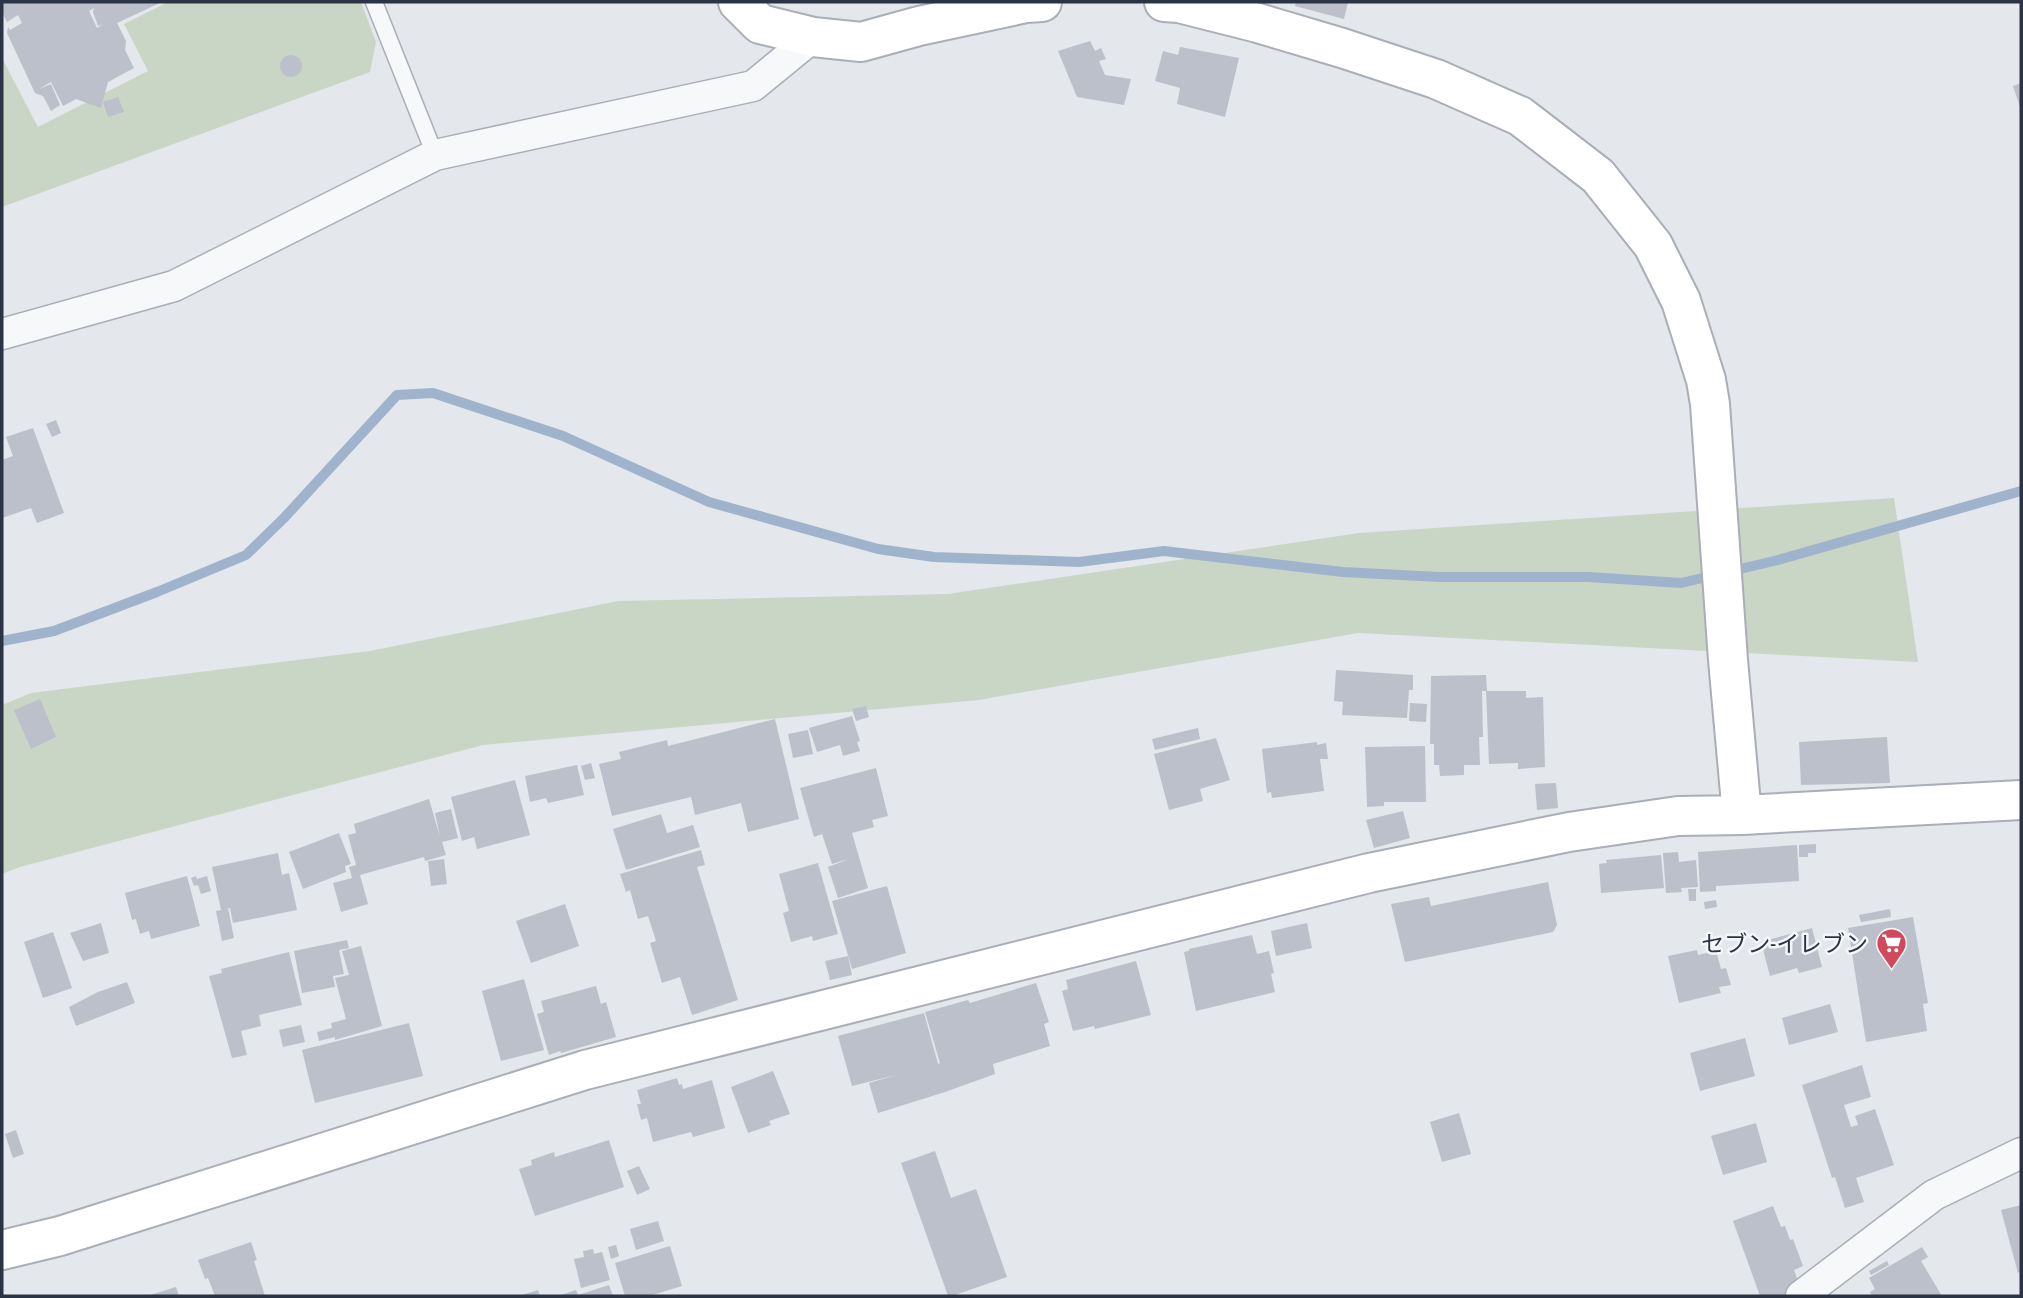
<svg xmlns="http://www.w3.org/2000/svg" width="2023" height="1298" font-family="'Roboto Condensed','Noto Sans JP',sans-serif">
	<rect width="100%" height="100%" fill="#e4e7ec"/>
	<path fill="#c9d6c5" d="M168,2h193l15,40 -6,30 -368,135v-149l36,69 110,-56 -24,-47z
		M1894,498l24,164 -560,-29 -379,67 -496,45 -463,122 -18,7v-169l29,-12 339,-42 248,-50 330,-7 411,-61z"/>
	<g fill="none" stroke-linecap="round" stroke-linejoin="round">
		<path stroke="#9fb4cc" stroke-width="10" d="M2,641l52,-10 103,-39 89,-37 38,-37 113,-123 36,-2 130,43 146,66 169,47 56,8 145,5 85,-11 179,21 96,5h149l93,6 97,-23 243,-69"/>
	</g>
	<path fill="#bbc0ca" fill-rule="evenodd" d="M2,2h160l-45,21 9,18 -1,9 9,18 -26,14 -7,26 -25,-9 -13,7 -12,-24 -12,7 12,-5 9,21 -9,6 -8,-15 -8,-3 -28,-60 1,-6 2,3 12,-7 -4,-8 -11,7 -5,-10zM94,8l-1,4 5,14 5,-2 -6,4 -8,-17z
		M1296,2h52l-4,17 -49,-13z
		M1090,41l5,10 6,-3 5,11 -7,2 6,14 26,4 -7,26 -47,-8 -19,-46z
		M1180,47l59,11 -14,59 -48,-13 3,-16 -25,-7 8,-30 15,4z
		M280 66a11 11 0 1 1 22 0a11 11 0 1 1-22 0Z
		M2021,83v27l-8,-24z
		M118,97l6,15 -16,5 -5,-15z
		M56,420l5,13 -9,4 -6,-13z
		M33,428l31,85 -27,10 -6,-15 -29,10v-58l11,-4 -7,-19z
		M1336,670l77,5v15h-4l-2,28 -65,-3 1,-13 -9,-1z
		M1486,675l1,16h-5l1,46h-4l1,28h-16v10l-24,1 -1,-11h-5v-21h-4l1,-68z
		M1486,691h40v7l17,-1 2,70 -27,2v-6l-29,1z
		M40,699l16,38 -25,12 -17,-39z
		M1410,703l17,1 -1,18 -17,-1z
		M866,706l3,11 -13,4 -4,-12z
		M852,716l8,25 -3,1 3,9 -17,5 -3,-11 -23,7 -8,-24z
		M775,719l24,100 -51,13 -7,-29 -46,12 -4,-18 -79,19 -13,-52 22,-5 -2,-7 48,-12 1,6z
		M1198,728l2,11 -45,11 -3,-11z
		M808,730l5,24 -20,4 -5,-24z
		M1887,737l3,46 -89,2 -2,-43z
		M1216,738l14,42 -30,9 3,12 -34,9 -15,-56z
		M1317,742v3l9,-2 2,16h-8l4,32 -52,7 -1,-6 -4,1 -5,-44z
		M1425,746l1,56h-42v4l-17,1 -2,-60z
		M591,763l4,15 -10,2 -4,-14z
		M577,765l7,30 -36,8 -2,-5 -16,4 -5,-26z
		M876,768l12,48 -16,4 2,7 -22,6 16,55 -30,10 -10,-31 21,-8 -17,5 -10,-30 -8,3 -14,-49z
		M515,780l15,55 -53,14 -3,-12 -12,4 -11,-44z
		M1556,783l2,25 -21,2 -2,-26z
		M429,799l11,38 -5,-24 16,-4 7,29 -16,4 4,13 -21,6 -1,-4 -64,18 8,29 -27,8 -8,-29 19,-5 -3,-11 7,-2 -8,-30 8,-2 -2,-9z
		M1403,811l7,27 -36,10 -8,-28z
		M661,814l6,19 26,-8 7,22 -74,23 -13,-41z
		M339,833l12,31 -6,2 1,6 -43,17 -14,-37z
		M1816,844v9h-8v4h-9v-12z
		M1797,845l2,36 -83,5v5l-16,1 -2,-40z
		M701,850l4,15 -8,2 41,133 -46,15 -12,-38 -18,6 -12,-40 6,-2 -8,-25 -10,3 -8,-29 -4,2 -6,-18z
		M1678,852l1,10 17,-2 2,27 -17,1 1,4 -16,1 -3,-40z
		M278,853l4,22 7,-2 8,37 -64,13 -3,-15h-2l6,30 -12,3 -6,-30 5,-1 -9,-43z
		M1661,855l3,33 -63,5 -2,-29 8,-1 -1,-3z
		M444,859l3,25 -16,2 -3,-25z
		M818,863l20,71 -25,7 -1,-5 -21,6 -8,-29 6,-2 -10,-37z
		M187,876l13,50 -49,13 -2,-8 -9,3 -4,-15 -4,1 -7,-27z
		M196,876l1,3 10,-3 4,15 -10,3 -3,-9 -4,1 -3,-8z
		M1548,882l9,43 -4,7 -148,30 -14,-58 38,-7 2,9z
		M887,886l19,67 -54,16 -20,-68z
		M1688,889h8v12h-7z
		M1716,900l1,7 -12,2 -1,-7z
		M565,904l14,42 -48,17 -15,-42z
		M1890,909l1,8 -30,5 -2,-7z
		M1913,917l15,86 -5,1 4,27 -61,11 -18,-114z
		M101,923l8,30 -26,8 -13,-28z
		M1307,923l5,25 -36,8 -5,-25z
		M1812,928l10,39 -23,6 -2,-5 -27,8 -9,-34z
		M53,932l19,56 -29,10 -19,-56z
		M1252,935l5,19 12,-3 5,22 -3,1 4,18 -79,19 -12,-59 5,-1v-2z
		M347,940l2,8 -10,2 5,24 -11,2 2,11 -33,6 -8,-42z
		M361,946l21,80 -47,14v-3l-16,4 -2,-9 15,-4 -1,-5 15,-4 -11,-41 14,-3 -7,-24z
		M1697,950l1,5 18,-4 5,18 5,-1 5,17 -12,2 2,6 -42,10 -11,-47z
		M289,952l13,53 -43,10 2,11 -20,5 6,24 -15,3 -23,-82 13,-3 -1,-4z
		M848,956l4,19 -22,5 -5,-19z
		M1136,961l15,54 -56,14 -1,-3 -21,5 -11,-40 6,-2 -2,-9z
		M524,979l20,71 -43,11 -19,-70z
		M127,982l8,21 -59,23 -7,-19 29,-15z
		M1036,983l13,39 -5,2 6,22 -57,18 2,10 -50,18 -67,21 -9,-30 27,-8 -44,11 -14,-50 86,-23 14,51 2,-1 -15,-51 43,-12 2,3z
		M596,986l5,18 5,-2 10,35 -55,16 -1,-2 -11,4 -12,-41 7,-2 -3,-11z
		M1830,1004l8,28 -49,13 -7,-27z
		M409,1023l14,53 -108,27 -13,-53z
		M301,1025l4,17 -22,5 -4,-17z
		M1745,1038l10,38 -55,15 -10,-38z
		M1862,1065l9,32 -27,8 7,22 7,-2 -3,-9 20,-7 19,56 -38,13 8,24 -19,6 -10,-31 -3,1 -30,-93z
		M773,1071l17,43 -21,7 2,4 -23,8 -17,-46z
		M677,1078l2,7 3,-1 1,5 29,-9 13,48 -32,9 -2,-5 -38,10 -6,-24 -6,2 -4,-16h4l-4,-14z
		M1459,1113l12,41 -29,8 -12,-40z
		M1756,1123l11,39 -44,13 -12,-39z
		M16,1130l8,24 -11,4 -8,-24z
		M609,1140l15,47 -89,29 -16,-47 13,-4 -1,-5 23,-8 1,5z
		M935,1151l16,47 25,-9 31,88 -55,19h-4l-47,-133z
		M639,1166l11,23 -13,6 -10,-24z
		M2021,1205v66l-3,2 -17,-63z
		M1773,1206l8,21 4,-1 5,14 3,-1 10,27 -9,4 6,17 -14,5 2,4h-28l-27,-75z
		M658,1221l6,20 -28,9 -6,-21z
		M251,1242l6,18 -3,1 11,35h-50l-7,-18 -3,1 -7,-19z
		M616,1245l3,11 -8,3 -3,-12z
		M670,1246l12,40 -33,10h-24l-10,-33z
		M1922,1247l6,10 -7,4 21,35h-70l-2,-4 5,-3 -6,-11z
		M593,1249l1,5 8,-2 8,28 -29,8 -7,-29 10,-2 -1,-6z
		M1887,1261l2,4 -18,10 -2,-4z
		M609,1285l4,11h-55l18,-6 2,5z
		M176,1287l3,9h-32z
		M538,1290l2,6h-21z"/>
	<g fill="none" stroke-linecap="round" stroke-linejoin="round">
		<defs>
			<path id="lane" d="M374,2l61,153"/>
			<path id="street" d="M2,334l172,-48 261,-131 318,-69 60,-49
				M1801,1296l133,-101 87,-42"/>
			<path id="secondary" d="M738,2l22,22 53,13 48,5 58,-16 107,-23 16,-1
				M1164,2l15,1 79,20 84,25 94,31 84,37 78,60 55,69 28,56 25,79 4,24 18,256 14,155
				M2,1250l58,-14 525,-166 784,-197 200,-41 109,-16 64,-1 279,-15"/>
		</defs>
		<use href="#lane" stroke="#a9aeb7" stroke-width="19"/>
		<use href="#street" stroke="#a9aeb7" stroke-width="33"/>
		<use href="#secondary" stroke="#a9aeb7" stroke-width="42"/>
		<use href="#lane" stroke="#f7f8fa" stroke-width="16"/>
		<use href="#street" stroke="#f7f8fa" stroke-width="30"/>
		<use href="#secondary" stroke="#fff" stroke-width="38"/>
	</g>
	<defs>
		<symbol id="supermarket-pin" viewBox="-11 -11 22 30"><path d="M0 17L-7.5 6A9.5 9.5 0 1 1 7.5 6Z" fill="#d1495b" stroke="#f4f6f9"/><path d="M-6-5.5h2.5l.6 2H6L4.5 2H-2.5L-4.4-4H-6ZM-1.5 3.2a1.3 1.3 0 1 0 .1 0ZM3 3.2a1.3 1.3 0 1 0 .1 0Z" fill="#fff"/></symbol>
	</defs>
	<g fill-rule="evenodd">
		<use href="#supermarket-pin" x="1874" y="926" width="35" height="47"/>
	</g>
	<g text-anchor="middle" stroke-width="5" stroke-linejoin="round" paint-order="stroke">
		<g font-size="23" fill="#2b3445" stroke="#f4f6f9" text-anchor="end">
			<text x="1868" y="952">セブン-イレブン</text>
		</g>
	</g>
	<rect width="2023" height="1298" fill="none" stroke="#2b3445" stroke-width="7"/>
</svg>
